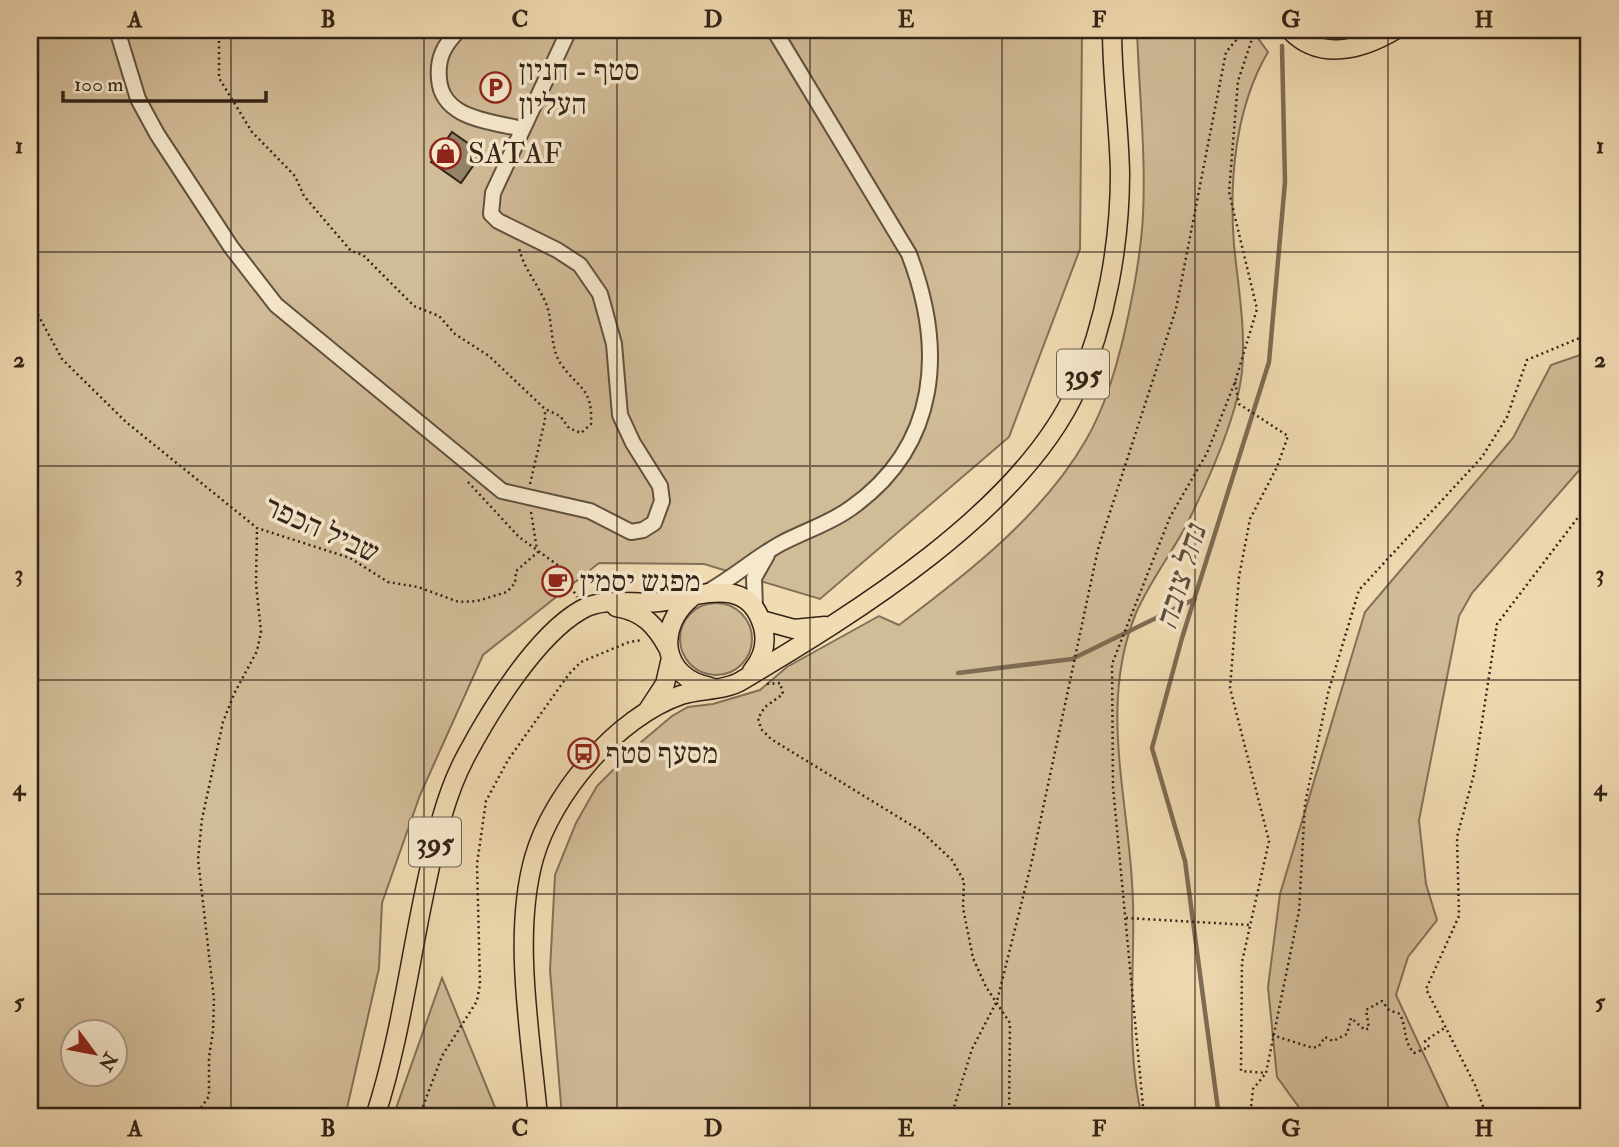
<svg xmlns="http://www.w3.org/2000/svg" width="1619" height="1147" font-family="'IM FELL Double Pica','Frank Ruhl Libre',serif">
	<rect width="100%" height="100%" fill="#f1dbb2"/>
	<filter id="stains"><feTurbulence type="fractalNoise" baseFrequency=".00286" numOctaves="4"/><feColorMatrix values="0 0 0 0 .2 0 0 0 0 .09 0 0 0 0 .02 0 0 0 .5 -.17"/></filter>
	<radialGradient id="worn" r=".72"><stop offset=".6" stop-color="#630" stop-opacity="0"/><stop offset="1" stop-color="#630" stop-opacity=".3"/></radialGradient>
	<path fill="#d1bc98" stroke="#827058" stroke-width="2" fill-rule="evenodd" d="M30,30h1052l-2,219 -71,188 -189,162 -116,-35 -105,-1 -116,92 -63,140 -38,108 -3,65 -34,149h-315zM74,1032h42v42h-42z
		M1137,30h115l16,22c-33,56 -39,129 -34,193 4,41 12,84 8,126 -4,43 -35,112 -54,151 -16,31 -38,59 -52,91 -39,95 -5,192 -3,290 2,71 -8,144 9,214h-580l-12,-147 5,-95 21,-52 21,-37 43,-43 32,-27 16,-9 25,-3 47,-14 27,-23 92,-51 20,9c68,-51 144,-110 187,-185 19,-33 29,-68 38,-105 9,-39 17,-79 19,-120 3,-61 -4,-124 -6,-185z
		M1589,352v107l-117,134 -13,23 -40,204 7,64 11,36 -29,37 -12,38 57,122h-147l-29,-40 -9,-90 12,-93 85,-282 148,-174 38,-73z
		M680 639a36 36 0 1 1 72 0a36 36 0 1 1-72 0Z
		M442,978l57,139h-106z"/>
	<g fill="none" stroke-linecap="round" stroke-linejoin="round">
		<path stroke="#7e6c54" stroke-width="4.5" d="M1583,30l6,4
			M958,673l114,-14 123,-60
			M1219,1117l-34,-256 -33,-113 30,-110 87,-276 16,-180 -3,-136"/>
	</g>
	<path fill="#958368" stroke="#322317" stroke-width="2" d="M452,132l30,21 -21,30 -30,-21z"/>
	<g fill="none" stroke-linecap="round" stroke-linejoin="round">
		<defs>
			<path id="minor" d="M117,30l21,69 19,35 74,113 45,58 226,186 88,20 41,21 12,-2 11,-7 8,-22 -2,-15 -27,-43 -13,-28 -6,-71 -14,-50 -20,-29 -23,-15 -59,-29 -7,-7 2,-21 76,-163
				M459,30c-15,15 -22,28 -20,49 3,40 51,42 83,50
				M709,591c25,-14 46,-33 71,-47 24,-13 49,-20 71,-36 89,-63 94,-160 58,-254l-135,-224
				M755,609l-1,-31 13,-23"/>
			<path id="major" d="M1290,30c30,32 73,19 105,0
				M692,597c-37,30 -31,81 19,90
				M616,607c27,4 40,19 52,41
				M761,620l33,9 31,-3
				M648,710l17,-26 6,-26
				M375,1117c24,-73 34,-152 50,-227 10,-47 19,-94 42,-136 24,-45 70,-119 114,-144 24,-14 53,-5 78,-8 37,-4 89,-30 104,25 4,16 0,31 -11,44
				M538,1117c-7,-80 -26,-181 -4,-259 18,-64 83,-141 147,-163 19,-6 43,-4 60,-14 113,-67 281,-170 336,-293 29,-65 43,-144 43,-215 -1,-48 -8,-95 -8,-143"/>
		</defs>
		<use href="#minor" stroke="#62513e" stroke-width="18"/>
		<use href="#major" stroke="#322317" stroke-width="21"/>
		<path stroke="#322317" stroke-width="2.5" stroke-dasharray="2 3.5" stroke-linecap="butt" d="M219,30v48l33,54 43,44 9,20 47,55 12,4 51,51 25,10 16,18 34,22 56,53 15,7 9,12 12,5 10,-9c2,-37 -13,-35 -30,-60 -11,-16 -8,-40 -14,-58 -8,-21 -23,-36 -28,-58
			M30,300l32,59 64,63 131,106 93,30 38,24 30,5 41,15 18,-1 30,-9 8,-9 1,-12 22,-19
			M1235,382l4,22 49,32 -11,31 -27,52 -11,58 -9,111 39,153 -27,121 -1,109 25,2 33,-162 6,-107 23,-111 31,-103 123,-133 25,-40 20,-57 62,-26
			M468,482l51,55 40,29 18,31
			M530,484l15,-64v-11
			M531,512l6,38
			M767,684l13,-1 3,11 -18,13 -7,11 3,11 10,10 150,92 31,29 12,21 -1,27 10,50 13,29 24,36 -1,94
			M1126,918l124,7
			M1272,1035l41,13 6,-2 6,-9 8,4 14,-7 4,-16 14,12 4,-2 -3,-18 16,-9 7,9 11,4c7,15 3,27 14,39l15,-6 -4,-6 21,-14
			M195,1117l14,-21v-39l4,-26 1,-32 -16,-140 4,-40 21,-97 11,-28 23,-43 4,-19 -5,-48 1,-56
			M419,1117l23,-61 35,-55 3,-17 -3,-120 9,-63 22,-41 61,-86 12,-12 48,-20 14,-2
			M951,1117l21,-68 25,-48 34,-136 67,-316 78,-240 50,-257 19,-22
			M1144,1117l-31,-330 -1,-123 58,-147 37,-64 28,-71 22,-73 -28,-117 9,-111 17,-51
			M1250,1117l3,-28 13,-16
			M1487,1117l-12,-32 -49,-96 33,-73 -2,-79 17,-63 23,-150 92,-121"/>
		<use href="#minor" stroke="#f6e8cd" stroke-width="14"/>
		<use href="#major" stroke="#f1dbb2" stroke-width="18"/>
	</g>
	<path fill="none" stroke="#322317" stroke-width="2" stroke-opacity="0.55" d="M231,30v1087M424,30v1087M617,30v1087M810,30v1087M1002,30v1087M1195,30v1087M1388,30v1087M30,252h1559M30,466h1559M30,680h1559M30,894h1559"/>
	<defs>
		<symbol id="parking-ring" viewBox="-11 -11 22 22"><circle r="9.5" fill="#f6e8cd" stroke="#8f2418" stroke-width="1.5"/><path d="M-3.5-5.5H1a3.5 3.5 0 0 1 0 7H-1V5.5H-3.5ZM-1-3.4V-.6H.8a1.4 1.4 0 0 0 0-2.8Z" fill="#8f2418"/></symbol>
		<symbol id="shop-ring" viewBox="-11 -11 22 22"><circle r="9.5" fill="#f6e8cd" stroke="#8f2418" stroke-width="1.5"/><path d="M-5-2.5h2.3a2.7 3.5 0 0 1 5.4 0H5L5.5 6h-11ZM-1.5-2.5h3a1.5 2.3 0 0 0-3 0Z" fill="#8f2418"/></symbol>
		<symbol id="cafe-ring" viewBox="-11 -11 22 22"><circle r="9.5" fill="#f6e8cd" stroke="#8f2418" stroke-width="1.5"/><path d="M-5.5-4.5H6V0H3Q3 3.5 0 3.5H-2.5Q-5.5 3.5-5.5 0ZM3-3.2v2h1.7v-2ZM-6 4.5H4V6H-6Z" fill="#8f2418"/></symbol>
		<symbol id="bus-ring" viewBox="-11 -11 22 22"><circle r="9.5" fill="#f6e8cd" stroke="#8f2418" stroke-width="1.5"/><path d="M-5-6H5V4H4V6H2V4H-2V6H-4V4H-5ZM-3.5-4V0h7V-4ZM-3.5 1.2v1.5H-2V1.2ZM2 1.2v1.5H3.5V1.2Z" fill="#8f2418"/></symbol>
	</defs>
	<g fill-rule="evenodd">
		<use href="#parking-ring" x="478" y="70" width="35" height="35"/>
		<use href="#shop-ring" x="428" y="136" width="35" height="35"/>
		<use href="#cafe-ring" x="540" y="564" width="35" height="35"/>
		<use href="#bus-ring" x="566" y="736" width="35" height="35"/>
	</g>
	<g text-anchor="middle" stroke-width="7" stroke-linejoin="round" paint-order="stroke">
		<g fill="#f6e8cd" stroke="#6d5e4e" stroke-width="2">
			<rect x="1057" y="349.5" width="52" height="49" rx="5"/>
			<rect x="409" y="817.5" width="52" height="49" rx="5"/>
		</g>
		<g font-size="28" font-weight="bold" fill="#322317">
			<text x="1083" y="384">395</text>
			<text x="435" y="852">395</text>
		</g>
		<g font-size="30" fill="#322317" stroke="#f6e8cd" text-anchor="start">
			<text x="519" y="80">סטף - חניון<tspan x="519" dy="34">העליון</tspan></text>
			<text x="468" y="163">SATAF</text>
			<text x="580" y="591">מפגש יסמין</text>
			<text x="606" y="763">מסעף סטף</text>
		</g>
		<g font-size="30" fill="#322317" stroke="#f6e8cd">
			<text transform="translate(322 529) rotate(24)" y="10">שביל הכפר</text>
		</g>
		<g font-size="32" font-style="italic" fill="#5e4d3b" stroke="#f6e8cd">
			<text transform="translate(1180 577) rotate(-73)" y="11">נחל צובה</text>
		</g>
	</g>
	<rect width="1619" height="1147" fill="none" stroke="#f1dbb2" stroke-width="77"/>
	<g transform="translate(94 1053) rotate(122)"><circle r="33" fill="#f6e8cd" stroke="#a89984" stroke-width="2"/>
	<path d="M0-5L12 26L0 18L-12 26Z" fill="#8f2418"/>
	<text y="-10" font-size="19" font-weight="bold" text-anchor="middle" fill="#322317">N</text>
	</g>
	<path d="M63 91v10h203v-10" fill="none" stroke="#322317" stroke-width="3.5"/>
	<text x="74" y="91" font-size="21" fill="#322317" stroke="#f6e8cd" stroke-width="5" paint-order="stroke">100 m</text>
	<rect x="38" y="38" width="1542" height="1070" fill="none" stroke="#322317" stroke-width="2.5"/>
	<g font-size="23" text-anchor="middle" font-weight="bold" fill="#322317">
		<text x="135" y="27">A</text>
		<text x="328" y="27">B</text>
		<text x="520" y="27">C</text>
		<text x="713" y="27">D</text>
		<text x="906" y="27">E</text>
		<text x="1099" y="27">F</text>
		<text x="1291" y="27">G</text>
		<text x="1484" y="27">H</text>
		<text x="19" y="153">1</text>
		<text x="1600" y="153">1</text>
		<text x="19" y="367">2</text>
		<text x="1600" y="367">2</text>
		<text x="19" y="581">3</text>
		<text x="1600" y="581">3</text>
		<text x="19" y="795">4</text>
		<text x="1600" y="795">4</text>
		<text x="19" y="1009">5</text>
		<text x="1600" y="1009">5</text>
		<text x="135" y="1136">A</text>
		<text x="328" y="1136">B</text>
		<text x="520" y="1136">C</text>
		<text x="713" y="1136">D</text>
		<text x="906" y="1136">E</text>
		<text x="1099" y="1136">F</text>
		<text x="1291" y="1136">G</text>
		<text x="1484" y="1136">H</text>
	</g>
	<rect width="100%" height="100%" filter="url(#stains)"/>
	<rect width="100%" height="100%" fill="url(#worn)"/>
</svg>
